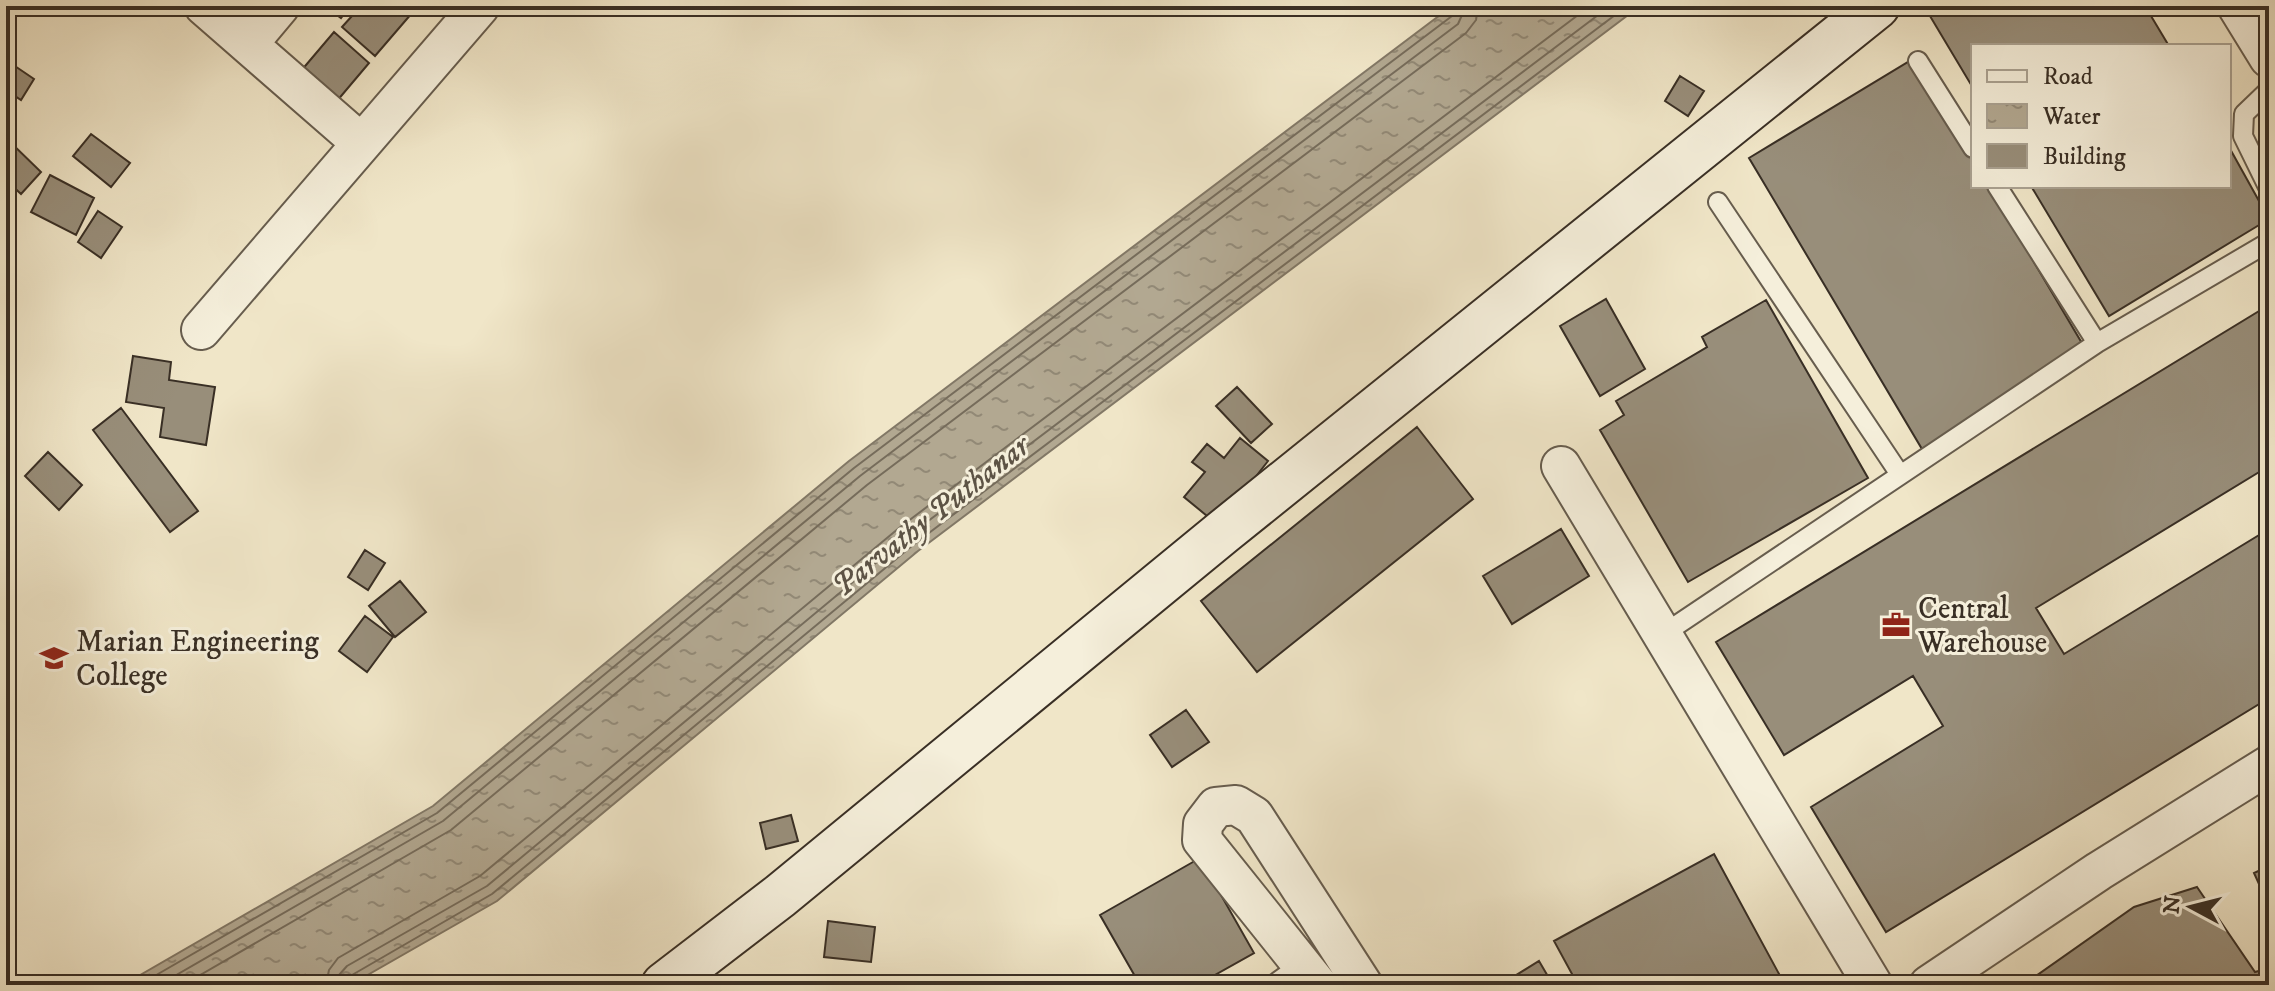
<svg xmlns="http://www.w3.org/2000/svg" width="2275" height="991" font-family="'IM FELL DW Pica',serif">
	<defs>
		<pattern id="water-ripples" width="26" height="14" patternUnits="userSpaceOnUse" patternTransform="scale(2)"><rect width="26" height="14" fill="#b2a891"/><path d="M2 4q2-2 4 0t4 0M15 11q2-2 4 0t4 0" fill="none" stroke="#928976"/></pattern>
	</defs>
	<rect width="100%" height="100%" fill="#f0e6c8"/>
	<filter id="stains"><feTurbulence type="fractalNoise" baseFrequency=".0025" numOctaves="4"/><feColorMatrix values="0 0 0 0 .2 0 0 0 0 .09 0 0 0 0 .02 0 0 0 .5 -.17"/></filter>
	<radialGradient id="worn" r=".72"><stop offset=".6" stop-color="#630" stop-opacity="0"/><stop offset="1" stop-color="#630" stop-opacity=".3"/></radialGradient>
	<path fill="url(#water-ripples)" stroke="#827866" stroke-width="2" d="M1452,6h188l-722,545 -421,350 -147,84h-227l310,-179 416,-345z"/>
	<g fill="none" stroke-linecap="round" stroke-linejoin="round">
		<path stroke="#766c5b" stroke-width="2" d="M139,985l298,-172 417,-345 598,-452 4,-10
			M159,985l284,-164 417,-345 598,-452 8,-18
			M183,985l268,-155 416,-345 599,-452 10,-13 2,-14
			M326,985l3,-15 9,-12 142,-82 419,-348 691,-522
			M338,985l1,-10 8,-9 140,-80 420,-349 703,-531
			M348,985l4,-10 140,-81 421,-349 714,-539"/>
	</g>
	<path fill="#988e7a" stroke="#392f25" stroke-width="2" d="M218,6h43l-19,21z
		M325,6h25l-9,12z
		M361,6h43l8,7 -37,43 -33,-29z
		M1924,6h221l24,40h-196v42z
		M334,32l35,31 -38,45 -36,-30z
		M1913,59l60,101v26h16l97,164 -164,99 -173,-291z
		M6,60l28,19 -13,21 -15,-10z
		M1680,76l24,15 -16,25 -23,-15z
		M91,134l39,29 -19,24 -38,-31z
		M6,138l35,34 -20,22 -15,-14z
		M2229,147l40,72 -160,97 -78,-130h198z
		M50,175l44,23 -18,37 -45,-23z
		M98,211l24,16 -21,31 -23,-16z
		M1606,299l39,70 -45,27 -40,-70z
		M1766,300l102,178 -180,104 -88,-152 24,-15 -8,-14 91,-54 -5,-10z
		M2269,305v161l-233,142 28,46 205,-125v169l-383,234 -75,-125 132,-81 -30,-50 -129,79 -68,-113z
		M133,356l38,6 -2,18 46,7 -9,58 -46,-8 4,-29 -38,-6z
		M1237,387l35,37 -21,19 -35,-37z
		M121,408l77,103 -28,21 -77,-102z
		M1417,427l56,72 -216,173 -56,-71z
		M1240,438l28,23 -50,64 -34,-28 21,-25 -13,-10 15,-18 17,14z
		M48,452l34,33 -23,25 -34,-34z
		M1561,529l28,47 -77,48 -29,-48z
		M365,550l20,13 -17,27 -20,-13z
		M400,581l26,31 -31,25 -26,-31z
		M365,616l28,21 -26,35 -28,-21z
		M1186,710l23,32 -37,25 -22,-32z
		M791,815l7,26 -32,8 -6,-26z
		M1714,854l71,131h-207l-24,-44z
		M1200,858l54,95 -57,32h-57l-40,-70z
		M2269,866v40l-15,-33z
		M2197,887l58,85 14,-4v17h-246l111,-78z
		M828,921l47,6 -4,35 -47,-5z
		M1539,961l14,24h-53z"/>
	<g fill="none" stroke-linecap="round" stroke-linejoin="round">
		<defs>
			<path id="lane" d="M1918,61l55,87
				M2269,90l-25,24 -1,22 26,53
				M1997,186l100,157
				M1718,202l181,271
				M1662,635l435,-292 172,-101
				M1273,985l29,-21"/>
			<path id="street" d="M204,6l156,136
				M2237,6l32,52
				M249,43l31,-37
				M201,330l279,-324
				M1561,466l312,519
				M1318,985l-116,-145 1,-16 13,-17 20,-2 18,11 109,169
				M1929,985l170,-114 170,-106"/>
			<path id="secondary" d="M664,985l116,-89 443,-364 654,-526"/>
		</defs>
		<use href="#lane" stroke="#675d4e" stroke-width="22"/>
		<use href="#street" stroke="#675d4e" stroke-width="42"/>
		<use href="#secondary" stroke="#392f25" stroke-width="48"/>
		<use href="#lane" stroke="#f5efdb" stroke-width="18"/>
		<use href="#street" stroke="#f5efdb" stroke-width="38"/>
		<use href="#secondary" stroke="#f5efdb" stroke-width="44"/>
	</g>
	<defs>
		<symbol id="office-bare" viewBox="-9 -9 18 18"><path d="M-6-3h4V-5.5h4V-3h4V5H-6ZM-1-4.5V-3h2v-1.5ZM-6 0V1H6V0Z" fill="#8f2418" stroke="#f5efdb" stroke-width="2.5" paint-order="stroke"/></symbol>
		<symbol id="university-bare" viewBox="-9 -9 18 18"><path d="M0-5L7-2L0 1L-7-2ZM-4 1L0 2.5L4 1V4Q0 6-4 4Z" fill="#8f2418" stroke="#f5efdb" stroke-width="2.5" paint-order="stroke"/></symbol>
	</defs>
	<g fill-rule="evenodd">
		<use href="#office-bare" x="1876" y="605" width="40" height="40"/>
		<use href="#university-bare" x="34" y="638" width="40" height="40"/>
	</g>
	<g text-anchor="middle" stroke-width="6" stroke-linejoin="round" paint-order="stroke">
		<g font-size="30" fill="#392f25" stroke="#f5efdb" text-anchor="start">
			<text x="1918" y="618">Central<tspan x="1918" dy="34">Warehouse</tspan></text>
			<text x="76" y="651">Marian Engineering<tspan x="76" dy="34">College</tspan></text>
		</g>
		<g font-size="32" font-style="italic" fill="#5d5345" stroke="#f5efdb">
			<text transform="translate(930 515) rotate(-38)" y="11">Parvathy Puthanar</text>
		</g>
	</g>
	<rect width="2275" height="991" fill="none" stroke="#f0e6c8" stroke-width="32"/>
	<rect x="8" y="8" width="2259" height="975" fill="none" stroke="#392f25" stroke-width="4"/>
	<rect x="16" y="16" width="2243" height="959" fill="none" stroke="#392f25" stroke-width="2"/>
	<rect x="1971" y="44" width="260" height="144" fill="#f5efdb" stroke="#aaa292" stroke-width="2"/>
	<rect x="1987" y="70" width="40" height="12" fill="#f5efdb" stroke="#aaa292" stroke-width="2"/>
	<text x="2043" y="84" font-size="24" fill="#392f25">Road</text>
	<rect x="1987" y="104" width="40" height="24" fill="url(#water-ripples)" stroke="#aaa292" stroke-width="2"/>
	<text x="2043" y="124" font-size="24" fill="#392f25">Water</text>
	<rect x="1987" y="144" width="40" height="24" fill="#988e7a" stroke="#aaa292" stroke-width="2"/>
	<text x="2043" y="164" font-size="24" fill="#392f25">Building</text>
	<g transform="translate(2191 907) rotate(277)" stroke="#f5efdb" stroke-width="6" paint-order="stroke">
	<path d="M0-6L14 30L0 20L-14 30Z" fill="#392f25"/>
	<text y="-12" font-size="22" font-weight="bold" text-anchor="middle" fill="#392f25">N</text>
	</g>
	<rect width="100%" height="100%" filter="url(#stains)"/>
	<rect width="100%" height="100%" fill="url(#worn)"/>
</svg>
